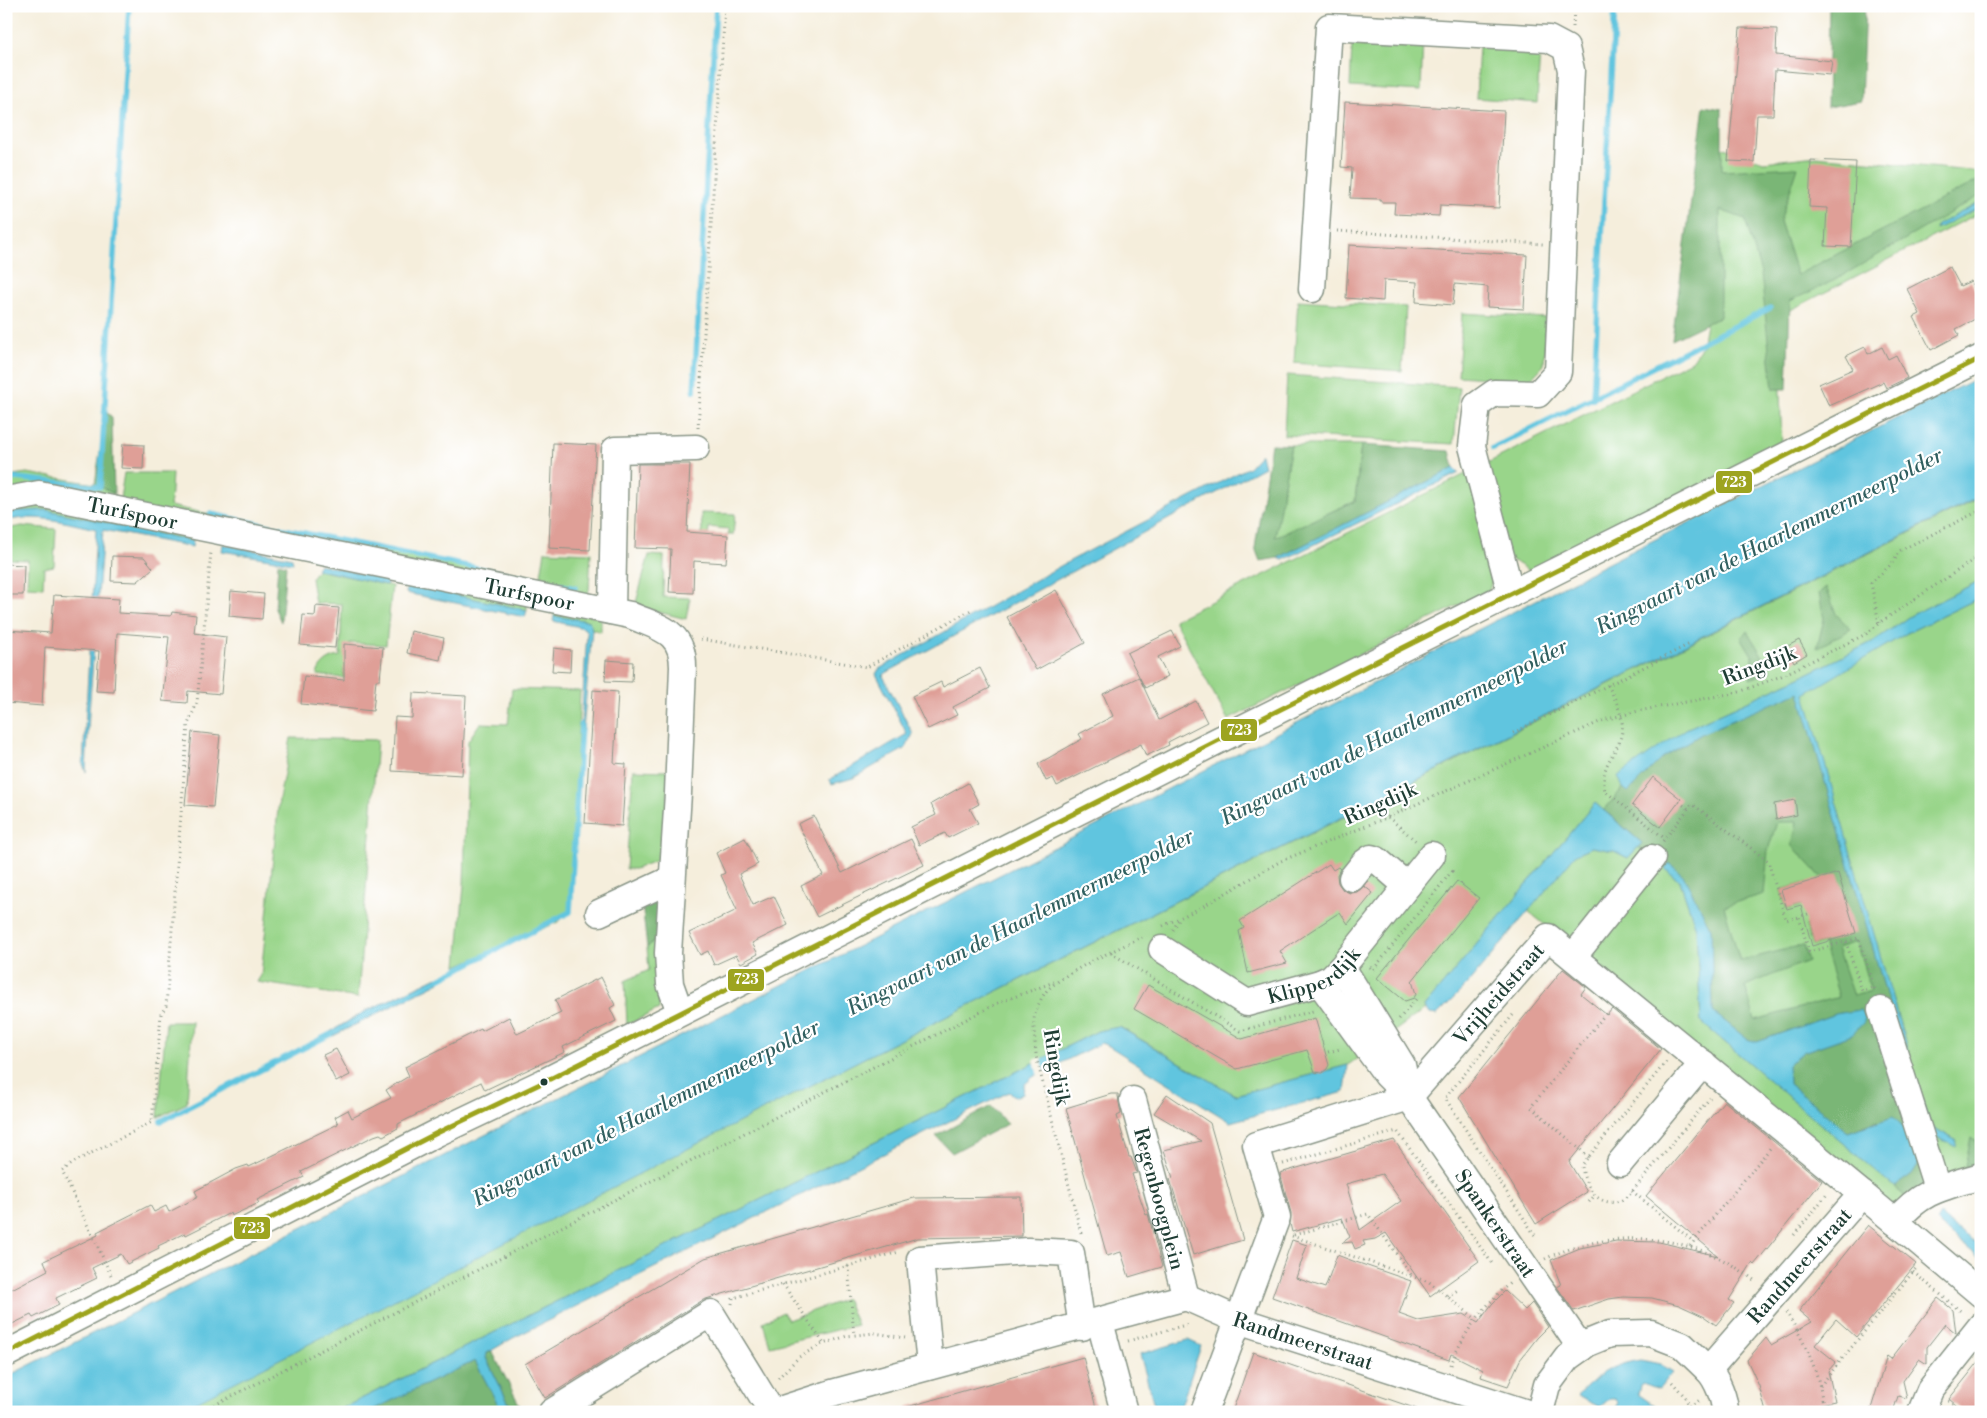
<svg xmlns="http://www.w3.org/2000/svg" width="1987" height="1418" font-family="'Libre Bodoni',serif">
	<rect width="100%" height="100%" fill="#fff"/>
	<filter id="ink" filterUnits="userSpaceOnUse"><feTurbulence type="fractalNoise" baseFrequency=".02" numOctaves="2"/><feDisplacementMap in="SourceGraphic" scale="10" xChannelSelector="R" yChannelSelector="G"/><feConvolveMatrix kernelMatrix="1 2 1 2 8 2 1 2 1" color-interpolation-filters="sRGB"/></filter>
	<filter id="wash" filterUnits="userSpaceOnUse"><feTurbulence type="fractalNoise" baseFrequency=".0096" numOctaves="4" result="noise"/><feDisplacementMap in="SourceGraphic" scale="20" xChannelSelector="R" yChannelSelector="G"/><feGaussianBlur stdDeviation="1.12" result="paint"/><feColorMatrix in="noise" values="0 0 0 0 0 0 0 0 0 0 0 0 0 0 0 0 0 1.4 0 .05"/><feComposite in="paint" operator="in"/></filter>
	<g filter="url(#wash)">
		<rect width="100%" height="100%" fill="#f5eedc"/>
		<path fill="#99d58a" stroke="#5c895f" d="M1364,35l59,3 -2,53 -71,-4 2,-43z
			M1479,46l61,4 -3,53 -61,-5z
			M1710,143l54,19 52,-6 165,16v40l-204,105 5,127 -252,127 -21,-13 -12,9 -8,23 -261,130 -54,-100 519,-260 9,-14 4,-22 -1,-111z
			M1298,300l108,7 -4,64 -108,-8z
			M1462,313l84,5 -2,47 -15,16 -71,-5z
			M1287,375l172,12 -5,57 -170,-9z
			M1291,445h70l-6,56 -81,37z
			M27,473l68,11 19,10 -4,8 -104,-9v-17z
			M124,473h48l-2,33 370,75 5,-30 46,2 -2,37 -4,9 -466,-94z
			M1981,497v83l-71,36 -36,25 -67,33 -121,55 -63,59 176,-97 91,316 -26,8 -29,-1 -78,28 -74,-167 -18,-6 15,12 16,47 5,94 205,175 -13,14 -365,-300 48,-57 16,-7 22,4 14,7 14,-15 -47,-40 -171,204 1,2 -77,56 -113,30 -115,-68 -22,4 -763,381h-164l699,-357z
			M45,503l149,32 -1,6 -146,-31 -28,1 -13,3v-7z
			M701,513l34,1 -2,21h-5v-6l-19,-2 -2,24 -4,-2z
			M22,526l34,3 -2,37 -10,2 -1,19 -16,-1 1,-26 -22,-1v-30z
			M649,555l15,1 -1,41 27,1 -4,21 -51,-13z
			M317,570l75,16 -6,59 -36,-2 -2,20 -4,6v9l-27,-3c2,-11 13,-18 23,-19l2,-52 -27,-1 -4,-25z
			M413,579l114,24v7l-109,-23h-11z
			M1981,597v571l-37,10 -15,-49 28,12 -26,-15 -6,-15 -121,-417 103,-61z
			M555,609l46,9v14l-9,-3 -3,-8 -35,-5z
			M512,689l68,2 -10,221 -12,10 -101,44 7,-81 4,-144 12,-18 28,1z
			M291,738l86,2 -19,258 -101,-16 4,-7 18,-176z
			M633,770l35,1 -1,85 -32,13h-9z
			M662,931l-3,78 -32,16 -2,-44 24,-11 -2,-22z
			M166,1022h26l-5,81 -29,14z
			M846,1299l11,26 -87,21 -7,-24 20,-10 5,8z"/>
		<path fill="#7ab676" stroke="#4c7a55" fill-rule="evenodd" d="M1829,6h36l-4,95 -34,6z
			M1704,106l18,3v62l76,-4 -18,54 17,54 184,-96v16l-146,85 -45,21 -3,88h-14l-12,-116 -16,-54 -25,-9v107l-48,23z
			M106,412l6,5 2,77 -19,-10z
			M1271,444l20,1 -16,92 80,-36 6,-56 89,6 4,17 -176,90 -18,3 -5,-13z
			M278,563l8,2 -5,57 -6,-13z
			M1826,587l10,27 15,15 -34,19 7,-29 -5,-26z
			M1747,631l25,40 -22,8 3,-22 -12,-20z
			M1799,691l124,431 21,56 -38,19 -12,-10 18,-13 -35,-53 -29,11 -59,-48 -1,-19 15,-13 49,-17 8,-25 -25,4 -78,28 -10,-3 -34,-27 -2,-83 -28,-53 -13,-13 -5,6 -27,-22 4,-4 -38,-33 19,-22 5,3 34,-33 41,-25zM1777,822h20l-5,23 30,33 -41,12 6,19 18,-5 6,19 -5,2 6,21 11,-3 16,54 -84,23 -10,-34 63,-25 -5,-16 -63,16 -16,-55 40,-12 4,-44zM1856,942l15,49 -18,5 -16,-48z
			M663,887l-1,44 -15,17 -5,-45z
			M991,1106l16,18 -55,29 -16,-17z
			M1971,1137l10,8v21l-17,5z
			M492,1351l31,61h-10l-27,-54 1,-5z
			M475,1361l27,51h-134z"/>
		<path fill="#61c5df" stroke="#40818a" d="M1981,202v5l-45,22 1,-4z
			M1981,376v120l-1111,559 -693,357h-171v-35l1043,-527 565,-290z
			M1261,454l3,13 -378,206 -3,3 30,58 -7,14 -53,30 -21,6 -3,-4 78,-46 -31,-60 3,-5 185,-105 185,-97z
			M1454,468l5,5 -176,87 -5,-2z
			M47,510l146,31 -1,6 -89,-17 -14,182 -3,60 -3,-8 13,-235c-29,-6 -60,-16 -90,-8v-7l13,-3z
			M223,544l69,14 1,5 -71,-12z
			M319,564l70,16 -3,5 -70,-16z
			M1981,580v17l-74,36 -102,61 120,417 6,15 26,15 -1,6 -19,-10 -14,-15 -124,-430 -96,41 -41,25 -34,34 -5,-4 -5,-12 68,-47 121,-55 67,-33 36,-25z
			M407,587h11l109,23 -2,7 -119,-24z
			M554,616l35,5 3,8 -9,101 -2,-5 6,-92 -3,-5 -31,-7z
			M1595,803l47,40 -14,15 -14,-7 -22,-4 -16,7 -110,132 -29,29 -8,-1 -5,-7z
			M1669,863l14,12 28,54 2,83 34,27 10,3 78,-28 25,-4 4,5v7l-12,13 -49,17 -15,13 1,19 59,48 45,-15c15,11 20,29 26,46l-7,11 -18,13 -193,-165 -5,-94 -16,-47 -15,-12z
			M437,977l3,5 -107,54 -3,-4 34,-20z
			M1119,1027l116,68 113,-30 -3,27 -115,30 -121,-76 -8,-3 -68,34 -9,8 -1,9 -6,3 -8,-5 -55,27 -441,219 -26,15 -1,5 27,54h-11l-27,-51 -107,51h-33l763,-381z
			M1940,1215l41,33v11l-45,-37z
			M1188,1340l13,6 -22,66h-23l-16,-58z
			M1641,1360l19,4 13,8 -14,17 -16,-6 -3,2 -2,9 17,12 4,6h-45l4,-11 -3,-3h-5l-10,9 -23,-11c20,-22 35,-31 64,-36z"/>
		<path fill="#f5eedc" d="M1041,1057l4,16 -7,4 -4,-17z"/>
		<g fill="none" stroke-linecap="round" stroke-linejoin="round">
			<path stroke="#61c5df" stroke-width="5.5" d="M694,391l22,-385
				M1593,398l22,-392
				M1493,448l277,-140
				M6,480l10,-2 84,9 29,-481
				M210,514l365,74
				M439,979l131,-67 11,-187
				M161,1121l170,-87"/>
		</g>
		<g id="blocks">
			<path fill="#df9f97" fill-rule="evenodd" d="M1740,28l37,1 -1,26 56,6 -2,14 -55,-5 -2,45h-16l-3,47 -26,-1z
				M1345,102l159,9 -5,97 -59,-3 -1,11 -45,-2 1,-12h-14v-3l-31,-1 2,-30 -11,-1z
				M1811,160l45,2 -5,85 -26,-1 2,-38 -18,-1z
				M1349,245l178,10 -3,54 -37,-2 1,-20 -33,-3 -2,21 -37,-3 1,-20 -33,-2 -1,21 -37,-3z
				M1950,267l10,19 11,-5 10,22v13l-25,13 3,6 -28,15 -17,-33 6,-3 -13,-25z
				M1865,347l3,7 14,-7 6,12 8,-4 11,23 -21,10 -3,-6 -54,24 -10,-22 34,-15 -7,-13z
				M553,443l43,2 -6,105 -41,-2z
				M123,444l21,1 -1,24 -22,-1z
				M638,464h52l-3,68 41,3 -2,28 -32,-2 -1,32 -24,-1 2,-43 -36,-1z
				M112,556l32,1 9,11 -16,14 -26,-1z
				M6,564l18,1 -1,30h-17z
				M1056,590l29,53 -49,27 -29,-53z
				M231,591l33,3 -2,25 -33,-3z
				M54,595l65,4 -1,14 53,3 1,-4 24,3 -2,18 32,4 -5,57 -33,-3 -1,12 -25,-2 7,-64 -52,-4 -3,59 -18,-1 3,-40 -54,-4 -3,59 -36,-3v-73l45,3z
				M316,606l23,2 -4,40 -35,-3 3,-30 12,1z
				M411,631l33,7 -4,22 -33,-7z
				M1172,631l8,15 -22,11 10,19 -23,12 -18,-35z
				M1799,640l8,14 -13,8 -8,-15z
				M344,644l39,3 -3,33h-4l-3,31 -72,-7 3,-28 40,4z
				M554,648l17,2 -1,22 -18,-1z
				M606,660l27,2 -1,20 -27,-1z
				M980,668l10,20 -37,19 4,8 -29,14 -16,-33 29,-14 2,5z
				M1139,677l20,43 37,-19 11,21 -39,20 1,3 -23,11 -5,-12 -84,42 -4,-8 -7,3 -8,-17 44,-25 -3,-5 34,-18 -10,-22z
				M593,690l25,2 -4,71 12,1 -4,62 -37,-3z
				M413,693l53,3 -4,79 -70,-4 3,-54 17,1z
				M192,732l28,3 -7,72 -28,-2z
				M1653,777l28,22 -21,28 -28,-22z
				M968,783l11,21 -9,5 8,14 -30,15 -3,-5 -26,12 -8,-18 25,-12 -5,-11z
				M1795,800l2,15 -21,4 -2,-15z
				M814,816l28,57 69,-34 13,26 -107,52 -16,-31 22,-11 -25,-51z
				M745,838l13,26 -19,10 14,31 21,-9 14,29 -36,18 6,11 -17,9 -5,-8 -22,10 -6,-14 -8,4 -11,-22 48,-23 -16,-35 4,-2 -9,-20z
				M1329,864l4,6 5,-3 2,2 -3,6 1,8 5,7 7,3 7,-1 7,-6 9,7 -25,31 -8,-12 -60,39 7,12 -39,10 -9,-42 5,-3 -4,-7z
				M1838,873l18,60 -44,13 -11,-41 -14,4 -6,-19z
				M1457,881l22,17 -67,83 4,13 -2,4 -9,3 -28,-23z
				M1563,969l23,18 -5,7 26,21 5,-6 49,40 -92,113 18,30 -51,32 -77,-127z
				M601,977l14,28 -5,3 6,13 -53,26 2,5 -80,38 -4,-8 -83,42v4l-15,8 -3,-2 -6,2 -73,36 3,5 -47,23 2,3 -28,13 -1,-3 -44,22 -1,-2 -27,13 1,2 -32,16 -6,-10 -29,14 5,10 -41,20 3,7 -26,13 -2,-3 -25,12v-35l42,-22 -4,-9 54,-26 -1,-3 53,-27 4,7 12,-6 3,6 29,-15 -3,-6 41,-22 12,-4 1,2 89,-43 -3,-7 13,-7 4,8 39,-20 -5,-8 23,-14 -4,-9 76,-38 1,2 27,-14 8,17 44,-21 -6,-13z
				M1148,985l94,54 73,-21 14,47 -2,4 -5,4 -7,-1 -8,-22 -70,19 -103,-60z
				M336,1049l14,26 -14,7 -13,-27z
				M1111,1094h7v2l3,18 -4,2 12,41h2l6,16 -5,1 14,41 2,-1 14,53 -33,10 -8,-25 -14,4 -41,-148z
				M1167,1094l43,29 33,117 -50,15 -23,-76 3,-1 -9,-28 37,-9 -47,-28z
				M1724,1101l98,80 -68,84 -2,-2 -23,37 5,3 -18,22 -11,-8 -26,-12 -27,-7 -29,-1 -14,2 -35,12 -17,-24 4,-2 -10,-25 29,-12 36,-7 43,1 59,14 -72,-60z
				M1394,1140l85,121 -49,35 -44,-63 -11,6 -12,2 2,4 -10,4 -3,-7 -10,1 8,-6 -8,-19 -50,14 -2,-8 1,-11 -11,-40zM1382,1174l19,27 -41,29 -14,-46z
				M1021,1197l1,39 -104,2 -199,57 -16,5 -158,98 -20,-34 180,-106 209,-60z
				M1868,1225l48,39 -60,73 -20,-18 -21,26 21,17 -8,9 7,30 -15,3 1,8h-55l-7,-26 -12,-26 19,-22 5,7 41,-23 -13,-11z
				M1292,1240l15,5 -11,33 29,10 12,-33 16,6 58,20 -12,33 19,7 46,-7 14,9 14,-19 13,-13 20,19 7,-7 16,24 -11,11 -17,22 -12,26 -27,-9 2,-7 -32,-16 -2,6 -177,-63z
				M1938,1298l15,12 3,23 -11,-9 -18,23v17l-8,-5 -16,22 4,17 -9,-2 -5,16h-23l17,-56 4,3z
				M1253,1352l164,57v3h-185z
				M1083,1357l13,51 -12,4h-177v-5z
				M1981,1359v53h-17l-15,-13z"/>
		</g>
	</g>
	<g filter="url(#ink)">
		<use href="#blocks" fill-opacity="0" stroke="#8a9688" stroke-width="1"/>
		<g fill="none" stroke-linecap="round" stroke-linejoin="round">
			<defs>
				<g id="minor">
					<path d="M1312,289l17,-262 220,12 17,9 5,22 -13,302 -20,22 -44,-1 -17,12 -5,41 39,148"/>
					<path id="s1" d="M6,500l33,-6 591,121c29,13 53,15 53,52l-5,126 -10,160 2,31 10,28"/>
					<path d="M612,611l3,-161 81,-2"/>
					<path d="M1352,878l12,-15 7,-5 6,2 30,26"/>
					<path d="M599,913l73,-34"/>
					<path id="s2" d="M1162,949l85,54 73,-20 11,-5 11,-11 90,-112"/>
					<path d="M1573,957l79,-99"/>
					<path d="M1342,967l60,98 7,32"/>
					<path id="s3" d="M1320,983l67,92 22,22 172,251"/>
					<path d="M1881,1010l56,178"/>
					<path id="s4" d="M1133,1100l53,197"/>
					<path d="M1620,1163l83,-100"/>
					<path d="M1895,1222c26,-32 48,-35 86,-46"/>
					<path d="M1100,1322l24,90"/>
					<path d="M6,1354l431,-221 107,-51 671,-340 766,-384"/>
					<path d="M930,1366l-10,-107 108,-8 43,2 11,74"/>
					<path d="M1708,1370c9,9 17,29 17,42"/>
					<path d="M552,1412l159,-99 61,99"/>
					<path id="s5" d="M773,1412l59,-19 354,-96 52,23 286,92"/>
					<path id="s6" d="M1204,1412l73,-195 -21,-72 153,-48 139,-160 314,257"/>
					<path id="s7" d="M1540,1412l7,-27 20,-27 21,-15 22,-9 41,-1 31,12 26,25 154,-176 119,100"/>
					<path d="M1921,1412l9,-22 51,-64"/>
				</g>
			</defs>
			<use href="#minor" stroke="#8a9688" stroke-width="29"/>
			<path stroke="#8a9688" stroke-width="3" stroke-dasharray="1 4" stroke-linecap="butt" d="M1573,27l1,-21
				M1337,231l206,13
				M698,428l27,-422
				M1879,623l-8,-40c10,-10 24,-19 28,-32l82,-41
				M701,639l166,28 104,-57
				M1608,685c7,14 16,31 14,46 -3,24 -23,30 -17,60l58,46
				M1513,733l177,-89
				M1679,802l10,7
				M1388,817l28,24
				M1663,841l29,-37 76,57 18,59 13,-3
				M1808,914l-9,3 10,35 50,-14 16,52
				M1163,926l37,-18 81,-47 107,-44 216,-97 34,-9 101,-19 42,-16 85,-42 16,-13 99,-66
				M1173,930l7,-12
				M1846,942l16,49 12,-4
				M1111,953l129,78 73,-20
				M1370,967l3,3 79,-99 -3,-2
				M1513,1015l-68,83 91,139
				M1399,1019l17,-20
				M1328,1052l12,-3
				M1666,1062l-84,103c1,19 15,43 38,36 3,-1 7,-5 10,-7l80,-96
				M1589,1157l-58,-50 75,-94
				M1283,1164l114,-33 97,135
				M1632,1191l62,51
				M1589,1202l6,-7
				M1081,1233l-45,-177c0,-12 -4,-31 -1,-42 2,-6 6,-16 10,-21 13,-18 74,-45 97,-56
				M1294,1235l74,-21 44,62
				M1794,1235l34,-42
				M1292,1236l137,46 47,37
				M1690,1246l82,-100
				M1545,1259c68,-33 151,-26 210,22
				M848,1266l6,69
				M1913,1272l50,41
				M111,1275l-49,-104 14,-10 76,-39 9,-108 5,-8 22,-282 9,-21 14,-151
				M783,1284l41,60
				M1447,1296l11,-6
				M732,1304l1,-6 166,-46
				M1786,1312c19,30 36,64 37,100
				M1128,1341l61,-17
				M1451,1365c12,-33 34,-60 60,-83
				M778,1378l21,-21 21,-12 27,-9 28,-3 30,5
				M1672,1382l14,16 5,14
				M1820,1386l97,-119
				M1948,1401l13,11
				M1689,1406l13,-7
				M201,1412l797,-409 56,-21
				M1095,1412l7,-2
				M1574,1412v-1"/>
			<use href="#minor" stroke="#fff" stroke-width="26"/>
			<defs>
				<path id="bus-1" d="M6,1354l431,-221 107,-51 671,-340 766,-384"/>
			</defs>
			<use href="#bus-1" stroke="#fff" stroke-width="9"/>
			<use href="#bus-1" stroke="#9da41f" stroke-width="5"/>
		</g>
	</g>
	<circle fill="#1f3d34" stroke="#fff" stroke-width="2" cx="544" cy="1082" r="4.5"/>
	<g text-anchor="middle" stroke-width="4.5" stroke-linejoin="round" paint-order="stroke">
		<g font-size="20" fill="#1f3d34" stroke="#fff">
			<text dy="7" stroke="none"><textPath href="#s1" startOffset="129">Turfspoor</textPath></text>
			<text dy="7" stroke="none"><textPath href="#s1" startOffset="534">Turfspoor</textPath></text>
			<text transform="translate(1759 665) rotate(-21)" y="7">Ringdijk</text>
			<text transform="translate(1380 803) rotate(-24)" y="7">Ringdijk</text>
			<text dy="7" stroke="none"><textPath href="#s2" startOffset="174">Klipperdijk</textPath></text>
			<text dy="7" stroke="none"><textPath href="#s6" startOffset="580">Vrijheidstraat</textPath></text>
			<text transform="translate(1057 1067) rotate(80)" y="7">Ringdijk</text>
			<text dy="7" stroke="none"><textPath href="#s4" startOffset="102">Regenboogplein</textPath></text>
			<text dy="7" stroke="none"><textPath href="#s3" startOffset="298">Spankerstraat</textPath></text>
			<text dy="7" stroke="none"><textPath href="#s7" startOffset="360">Randmeerstraat</textPath></text>
			<text dy="7" stroke="none"><textPath href="#s5" startOffset="554">Randmeerstraat</textPath></text>
		</g>
		<g font-size="21" font-style="italic" fill="#305f5f" stroke="#fff">
			<text transform="translate(1769 541) rotate(-27)" y="7">Ringvaart van de Haarlemmermeerpolder</text>
			<text transform="translate(1394 732) rotate(-27)" y="7">Ringvaart van de Haarlemmermeerpolder</text>
			<text transform="translate(1020 922) rotate(-27)" y="7">Ringvaart van de Haarlemmermeerpolder</text>
			<text transform="translate(646 1113) rotate(-27)" y="7">Ringvaart van de Haarlemmermeerpolder</text>
		</g>
	</g>
	<g stroke="#fff" stroke-width="2">
		<rect x="1715" y="470" width="38" height="24" rx="5" fill="#9da41f"/>
		<rect x="1220" y="718" width="38" height="24" rx="5" fill="#9da41f"/>
		<rect x="727" y="968" width="38" height="24" rx="5" fill="#9da41f"/>
		<rect x="233" y="1216" width="38" height="24" rx="5" fill="#9da41f"/>
	</g>
	<g font-size="14" text-anchor="middle" font-weight="bold" fill="#fff">
		<text x="1734" y="487">723</text>
		<text x="1239" y="735">723</text>
		<text x="746" y="984">723</text>
		<text x="252" y="1233">723</text>
	</g>
	<rect width="1987" height="1418" fill="none" stroke="#fff" stroke-width="25"/>
</svg>
